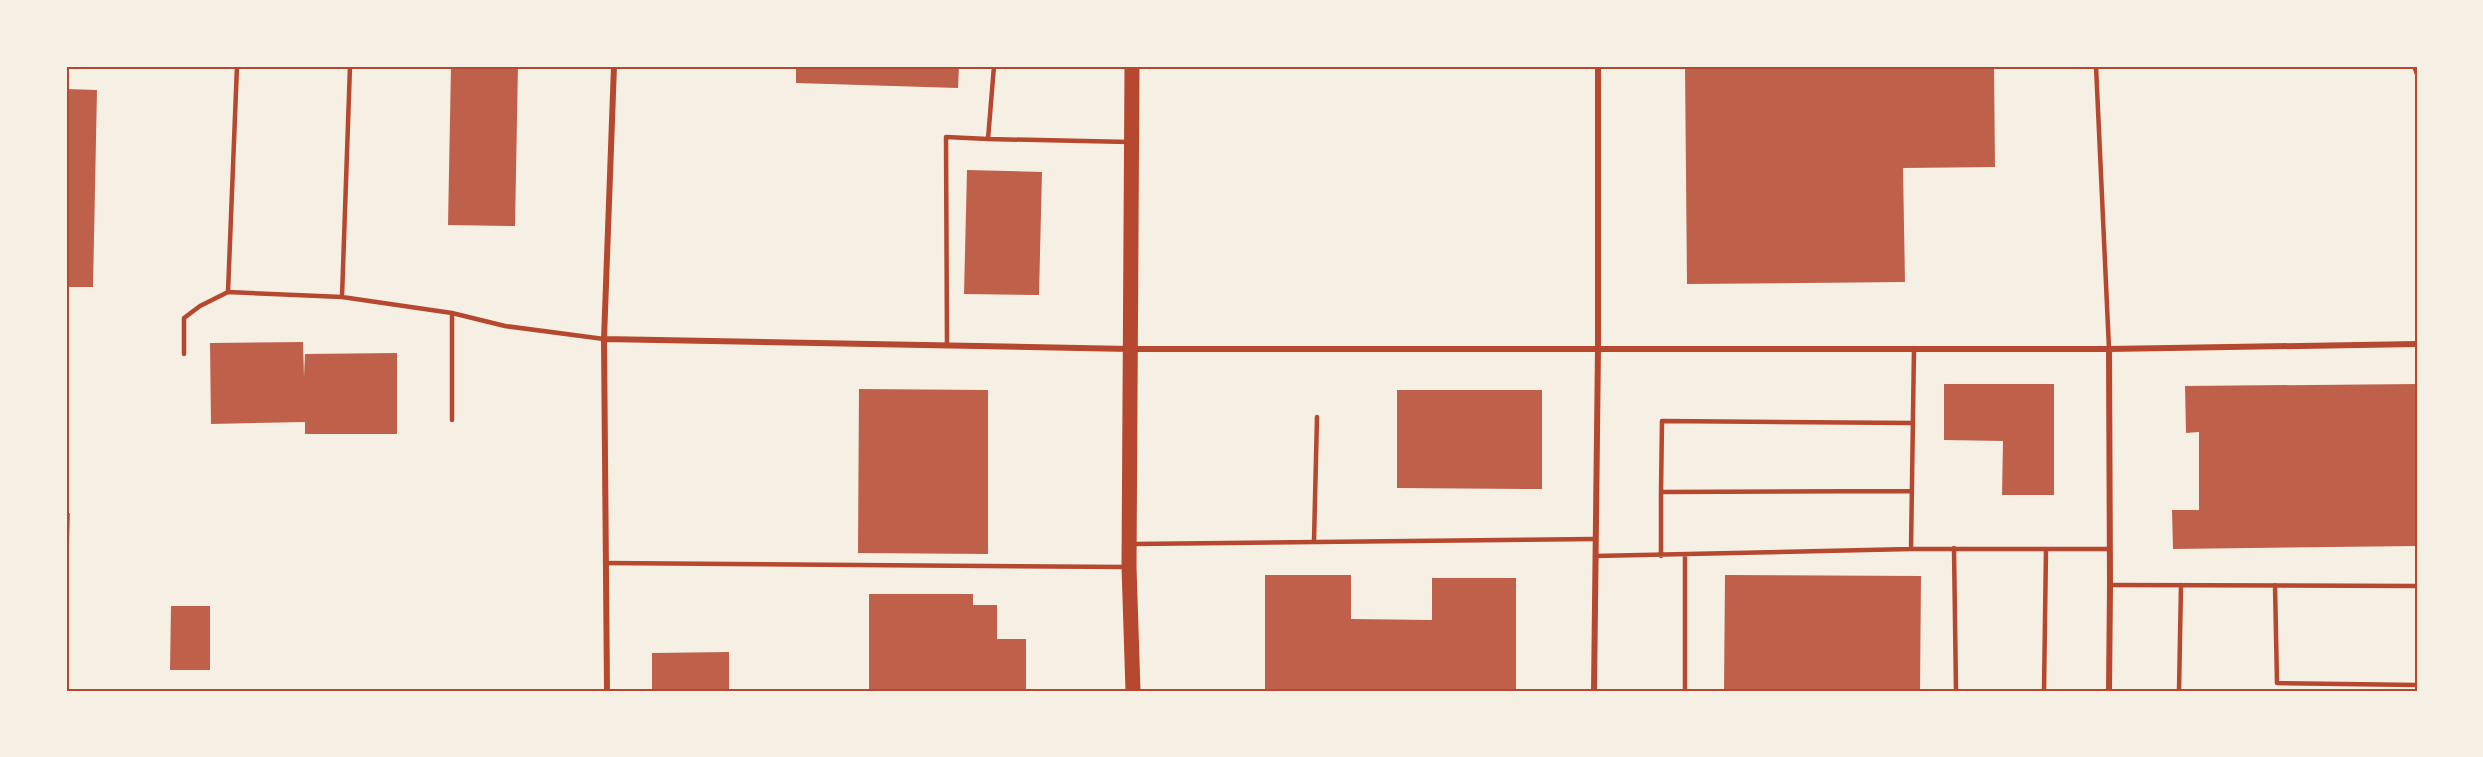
<svg xmlns="http://www.w3.org/2000/svg" width="2483" height="757" font-family="'Fira Sans',sans-serif">
	<rect width="100%" height="100%" fill="#f6efe4"/>
	<path fill="#bf614a" d="M451,66h67l-3,160 -67,-1z
		M796,66h163l-1,22 -162,-5z
		M1685,66h309l1,101 -92,1 2,114 -218,2z
		M66,89l31,1 -4,197h-27z
		M967,170l75,2 -3,123 -75,-1z
		M303,342l1,35 1,-23 92,-1v81h-92v-12l-94,2 -1,-81z
		M1944,384h110v111h-52l1,-54 -59,-1z
		M2417,384v162l-244,3 -1,-39h27v-78l-13,1 -1,-47z
		M859,389l129,1v164l-130,-1z
		M1397,390h145v99l-145,-1z
		M66,513h4l-2,63h-2z
		M1265,575h86v44l81,1v-42h84v113h-251z
		M1725,575l196,1 -1,115h-196z
		M869,594h104v11h24v34h29v52h-157z
		M171,606h39v64h-40z
		M729,652v39h-77v-38z"/>
	<g fill="none" stroke-linecap="round" stroke-linejoin="round">
		<path stroke="#b5482f" stroke-width="4.5" d="M237,66l-9,226 114,5 110,16 53,13 99,13
			M994,66l-6,73 141,3
			M2096,66l13,283
			M2414,66l3,8
			M342,297l8,-231
			M452,313v107
			M947,346l-1,-209 42,2
			M184,354v-36l16,-12 28,-14
			M1910,491l-249,1 1,-71 250,2
			M1314,541l3,-124
			M1133,544l462,-5
			M1954,548l2,143
			M1911,549h199
			M1685,555v136
			M1595,556l316,-7 3,-201
			M1661,556v-64
			M605,563l521,4
			M2110,585l307,1
			M2275,585l2,98 140,2
			M2044,691l2,-142
			M2179,691l2,-106"/>
		<path stroke="#b5482f" stroke-width="6" d="M604,339l526,10h979l308,-5
			M66,691h1
			M607,691l-3,-352 10,-273
			M1594,691l4,-343v-282
			M2109,691l1,-106 -1,-236"/>
		<path stroke="#b5482f" stroke-width="15" d="M1132,66l-3,501 4,124"/>
	</g>
	<rect width="2483" height="757" fill="none" stroke="#f6efe4" stroke-width="135"/>
	<rect x="68" y="68" width="2348" height="622" fill="none" stroke="#b5482f" stroke-width="2"/>
</svg>
